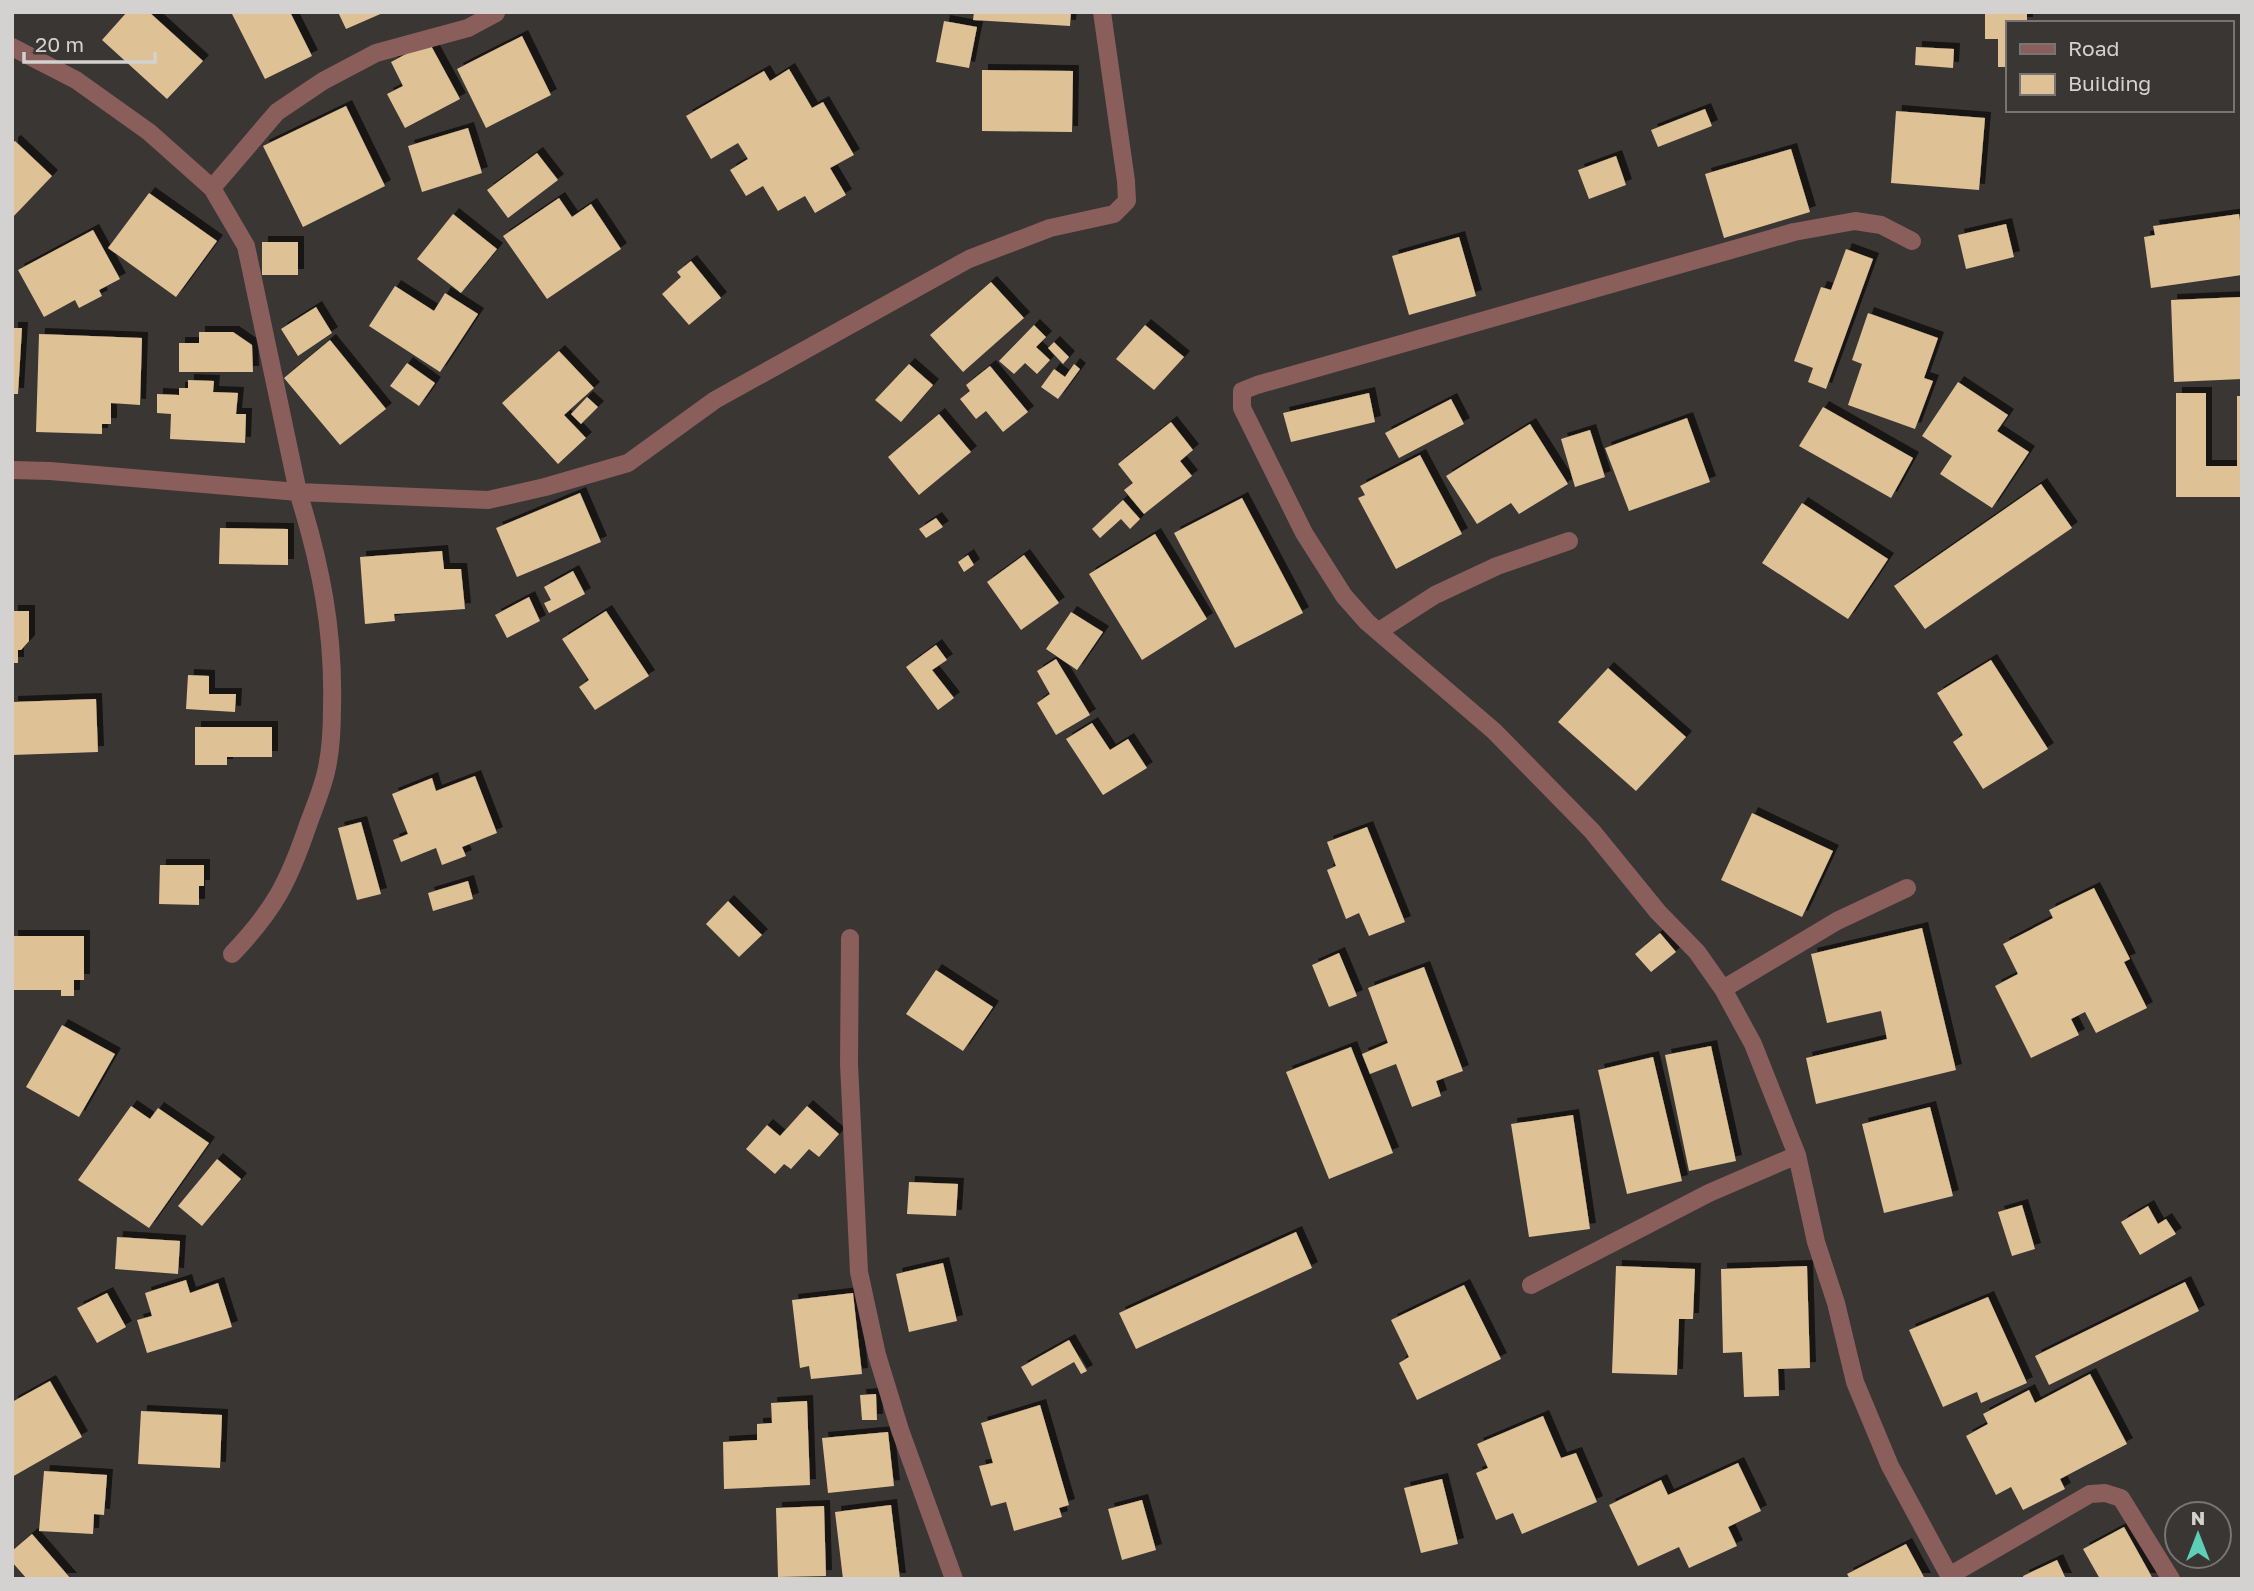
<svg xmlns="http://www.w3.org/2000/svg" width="2254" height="1591" font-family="'Golos Text',sans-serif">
	<defs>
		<filter id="shadow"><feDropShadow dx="6" dy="-6" stdDeviation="0" flood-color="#0009"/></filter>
	</defs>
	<rect width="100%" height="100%" fill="#393634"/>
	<path fill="#dfc196" filter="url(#shadow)" d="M127,12h22l54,49 -36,38 -65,-59z
		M231,12h59l22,44 -47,23z
		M338,12h47l-39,17z
		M974,12h97l-1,14 -97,-6z
		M1985,12h42v11h-20v44h-9v-28h-13z
		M944,21l33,6 -8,41 -33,-6z
		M522,36l29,59 -65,33 -29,-59z
		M429,42l31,57 -55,29 -18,-34 16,-8 -12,-24z
		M1916,47l38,2 -1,19 -38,-3z
		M789,69l23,39 11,-6 31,53 -24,13 16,27 -31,18 -10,-17 -27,15 -15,-25 -17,10 -16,-26 18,-11 -10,-16 -27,16 -25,-43 78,-45 6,10z
		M982,70l91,1 -1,61 -90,-1z
		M346,106l39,80 -82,41 -40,-81z
		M1705,109l7,17 -54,21 -7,-17z
		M1896,111l89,7 -6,72 -88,-7z
		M468,128l14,45 -60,19 -14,-46z
		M15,141l37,35 -40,42v-75z
		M1791,149l19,63 -86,26 -19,-64z
		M537,153l21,27 -50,38 -21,-28z
		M1616,156l10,29 -37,14 -11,-29z
		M149,193l68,48 -41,56 -68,-49z
		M559,198l13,19 19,-13 30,45 -74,50 -44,-63z
		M453,214l44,35 -36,44 -44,-34z
		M2239,214l3,21v40l-91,13 -7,-51 11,-2 -2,-9z
		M2006,224l8,33 -48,12 -8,-34z
		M93,230l27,49 -21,11 3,6 -23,12 -4,-8 -31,17 -26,-47z
		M1459,237l17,59 -67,19 -17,-59z
		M262,242h36v33h-36z
		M1846,249l27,10 -47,130 -18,-7 5,-14 -19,-7 27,-74 10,3z
		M691,261l30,37 -32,27 -27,-31 19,-17 -4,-5z
		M991,282l33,36 -61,54 -33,-37z
		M395,286l39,25 11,-18 33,21 -38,58 -71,-46z
		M2241,297l1,82 -68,3 -3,-82z
		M316,307l16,26 -34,23 -17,-27z
		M1868,313l70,25 -14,40 9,3 -18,48 -67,-24 14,-41 -10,-4z
		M1034,325l12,12 -10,10 14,13 -13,14 -12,-11 -11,11 -15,-13z
		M1145,325l39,32 -30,33 -38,-31z
		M12,328h10l-4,66h-6z
		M199,332h34l19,13 1,27h-74v-29h20z
		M39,334l103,4 -2,67 -29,-2v21h-9v10l-66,-2z
		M330,340l56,69 -46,36 -56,-67z
		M1054,342l15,15 -6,7 -15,-16z
		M559,351l35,37 -30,27 22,23 -28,26 -56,-61z
		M407,363l28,20 -16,23 -29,-20z
		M909,364l24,21 -32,37 -26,-22z
		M1074,364l6,5 -22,30 -17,-12 13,-18 11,8z
		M990,366l38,46 -25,20 -17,-21 -10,8 -16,-20 10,-8 -4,-6z
		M188,380l26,1 -1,11 25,1 -2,21h10l-1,29 -75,-4 1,-25 -14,-1v-19l22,1v-7h9z
		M1958,382l50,33 -11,16 32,21 -37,56 -52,-34 12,-18 -30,-20z
		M1369,393l6,29 -84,20 -8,-29z
		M2176,393h30v73h31v-70h5v101h-66z
		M587,397l11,10 -17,17 -10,-10z
		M1451,399l13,25 -65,34 -14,-25z
		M1823,407l90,51 -22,40 -92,-52z
		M939,414l32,38 -52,43 -31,-38z
		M1687,418l23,64 -81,29 -24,-63z
		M1171,422l22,28 -13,11 12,15 -48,38 -20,-24 9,-7 -15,-19z
		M1530,424l38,60 -49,30 -8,-11 -34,21 -31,-48z
		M1590,430l15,47 -30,10 -14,-48z
		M1420,455l42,79 -66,35 -38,-71 7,-3 -5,-9z
		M2041,484l31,44 -147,101 -31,-43z
		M580,493l21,49 -84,35 -21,-49z
		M1242,498l61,115 -68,35 -61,-115z
		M1123,500l17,19 -10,10 -9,-10 -21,19 -8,-9z
		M1802,503l86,56 -40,60 -86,-56z
		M936,518l7,9 -17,11 -7,-9z
		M220,528l68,1v36l-69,-1z
		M1155,534l52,85 -65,41 -53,-86z
		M442,551l2,18h17l4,40 -71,5 1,7 -30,3 -5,-67z
		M968,555l6,10 -10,7 -6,-10z
		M1024,555l35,48 -38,27 -34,-48z
		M573,571l12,23 -36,19 -5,-10 7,-3 -7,-13z
		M529,597l11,24 -33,17 -12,-23z
		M12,611h17v30l-8,9h-3v13h-6z
		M606,611l43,65 -54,34 -16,-23 10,-7 -27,-41z
		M1071,612l32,20 -26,38 -31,-21z
		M936,645l11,15 -15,10 22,28 -16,12 -32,-43z
		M1056,659l34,56 -34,20 -19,-32 13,-9 -13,-23z
		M1991,660l57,89 -65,40 -30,-47 10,-7 -26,-42z
		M1608,668l78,69 -50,54 -78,-69z
		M188,675l21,1v18h27l-1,18 -49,-3z
		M96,699l2,53 -86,3v-53z
		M1092,723l18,27 18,-11 19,29 -44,27 -37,-56z
		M195,727h77v30h-45v8h-32z
		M475,776l22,57 -35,14 4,9 -24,9 -6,-17 -35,14 -8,-22 15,-6 -16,-40 40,-16 4,13z
		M1752,813l81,38 -31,66 -81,-37z
		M361,822l20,72 -24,6 -19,-72z
		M1367,827l38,95 -36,14 -10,-23 -13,6 -19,-49 9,-4 -9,-24z
		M160,865h44v21h-5v19l-40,-1z
		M468,881l5,18 -40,12 -5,-18z
		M2094,888l36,71 -6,3 23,46 -51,25 -11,-21 -14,7 8,16 -48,23 -36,-72 23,-12 -15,-30 50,-26 -4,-8z
		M728,901l34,34 -23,22 -33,-33z
		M1922,928l34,142 -140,34 -10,-46 81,-19 -6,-28 -54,12 -16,-69z
		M1660,933l16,19 -25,20 -16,-18z
		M12,936h72v44h-10v16h-13v-6h-48z
		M1339,953l18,43 -28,11 -17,-42z
		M1424,967l39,104 -27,10 5,15 -29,11 -16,-43 -26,10 -8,-20 26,-11 -20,-55z
		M936,970l57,37 -30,44 -57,-37z
		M62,1025l53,29 -36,63 -53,-30z
		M1711,1046l25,115 -47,10 -24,-116z
		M1351,1047l42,106 -64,26 -43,-107z
		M1653,1057l29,124 -55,13 -29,-124z
		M131,1106l19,13 8,-11 51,35 -60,85 -71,-48z
		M807,1106l32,28 -20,23 -10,-8 -18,20 -7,-5 -9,10 -29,-25 21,-24 13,11z
		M1930,1107l23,89 -69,17 -22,-89z
		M1573,1115l17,114 -61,8 -18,-113z
		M217,1159l24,20 -39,47 -24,-20z
		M909,1182l49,2 -2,32 -49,-2z
		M2022,1205l13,44 -23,7 -14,-44z
		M2148,1206l10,18 8,-5 10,15 -36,21 -19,-33z
		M1296,1232l16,36 -176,81 -17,-36z
		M117,1237l63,4 -2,33 -63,-5z
		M943,1263l14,58 -48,11 -13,-58z
		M1616,1266l79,3 -2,50h-14l-2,56 -65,-2z
		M1807,1266l3,102 -32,1 1,27 -35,1 -2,-45 -19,1 -2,-84z
		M186,1280l4,13 28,-10 14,44 -85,26 -10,-33 15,-4 -7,-23z
		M2185,1282l14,29 -150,74 -14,-29z
		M1464,1285l37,74 -84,41 -18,-37 10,-6 -18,-37z
		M107,1293l19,34 -29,16 -20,-35z
		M853,1293l9,81 -51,5 -2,-13 -9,2 -8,-68z
		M1988,1297l39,86 -46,20 -4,-11 -34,15 -34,-77z
		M1069,1340l18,31 -6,3 -7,-12 -42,24 -11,-19z
		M2090,1374l37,70 -67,35 5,10 -42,21 -12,-23 -15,8 -30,-59 22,-12 -5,-10 46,-24 6,13z
		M50,1381l32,56 -70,40v-75z
		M876,1394l1,26h-15l-2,-25z
		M807,1401l3,84 -86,4 -1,-47 34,-2v-16l15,-1 -1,-20z
		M1040,1405l29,100 -10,3 3,9 -48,14 -8,-29 -15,4 -12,-40 14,-3 -12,-40z
		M141,1411l81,4 -2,53 -82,-4z
		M1543,1416l18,42 15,-5 21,49 -75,32 -9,-21 -17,7 -20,-47 12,-5 -11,-24z
		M888,1432l6,54 -66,7 -6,-55z
		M1738,1463l23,48 -33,16 9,19 -48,22 -10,-21 -41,19 -29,-61 52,-25 7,15z
		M44,1471l63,4 -3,40 -10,-1 -1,20 -54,-3z
		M1442,1479l16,65 -37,9 -17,-65z
		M1142,1500l14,50 -34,10 -14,-51z
		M891,1505l9,74h-57l-8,-67z
		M824,1506l2,70 -48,1 -2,-69z
		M2124,1527l29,52h-53l-17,-30z
		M32,1534l39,45h-44l-15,-17v-11z
		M1906,1544l19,35h-75l-3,-5z
		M2057,1560l9,19h-42l-1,-3z"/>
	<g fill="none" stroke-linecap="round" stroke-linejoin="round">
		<path stroke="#895e5b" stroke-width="18" d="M12,47l64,33 73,52 63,56 34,58 52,246 190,8 57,-13 83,-24 87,-63 254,-141 81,-31 64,-14 13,-13 -1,-20 -24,-169
			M212,188l65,-76 46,-31 53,-28 92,-25 28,-15
			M1912,241l-31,-16 -26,-4 -61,11 -537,153 -15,6v17l62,125 40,63 23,26 127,109 98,100 66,81 39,40 26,37 30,55 44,111 19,87 20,61 19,79 35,84 61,113
			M12,470l38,1 248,21c23,73 36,139 34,216 0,21 -1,43 -6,64 -4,17 -11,34 -17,50 -20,59 -34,87 -77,132
			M1379,631l56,-36 62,-29 72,-25
			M850,938l-1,126 10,208 18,83 23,75 54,149
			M1723,989l114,-68 70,-33
			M1531,1285l178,-92 88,-38
			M1949,1576l141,-82 15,-1 16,5 50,81"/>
	</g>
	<rect width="2254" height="1591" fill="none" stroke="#d4d2d1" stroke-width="28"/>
	<rect x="2006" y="21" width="228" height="91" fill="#393634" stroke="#777473" stroke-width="2"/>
	<rect x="2020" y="44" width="35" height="10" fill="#895e5b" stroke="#777473" stroke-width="2"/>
	<text x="2068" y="56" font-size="21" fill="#d4d2d1">Road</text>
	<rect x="2020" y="74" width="35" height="21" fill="#dfc196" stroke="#777473" stroke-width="2"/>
	<text x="2068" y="91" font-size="21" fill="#d4d2d1">Building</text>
	<g transform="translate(2198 1535)"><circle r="33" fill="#393634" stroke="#777473" stroke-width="2"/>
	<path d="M0-5L12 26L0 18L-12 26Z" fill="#5eceb8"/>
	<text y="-10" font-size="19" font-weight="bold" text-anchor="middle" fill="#d4d2d1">N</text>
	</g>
	<path d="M24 52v10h131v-10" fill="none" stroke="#d4d2d1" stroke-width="3.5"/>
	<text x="35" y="52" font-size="21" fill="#d4d2d1" stroke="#393634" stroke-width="5" paint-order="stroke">20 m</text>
</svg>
